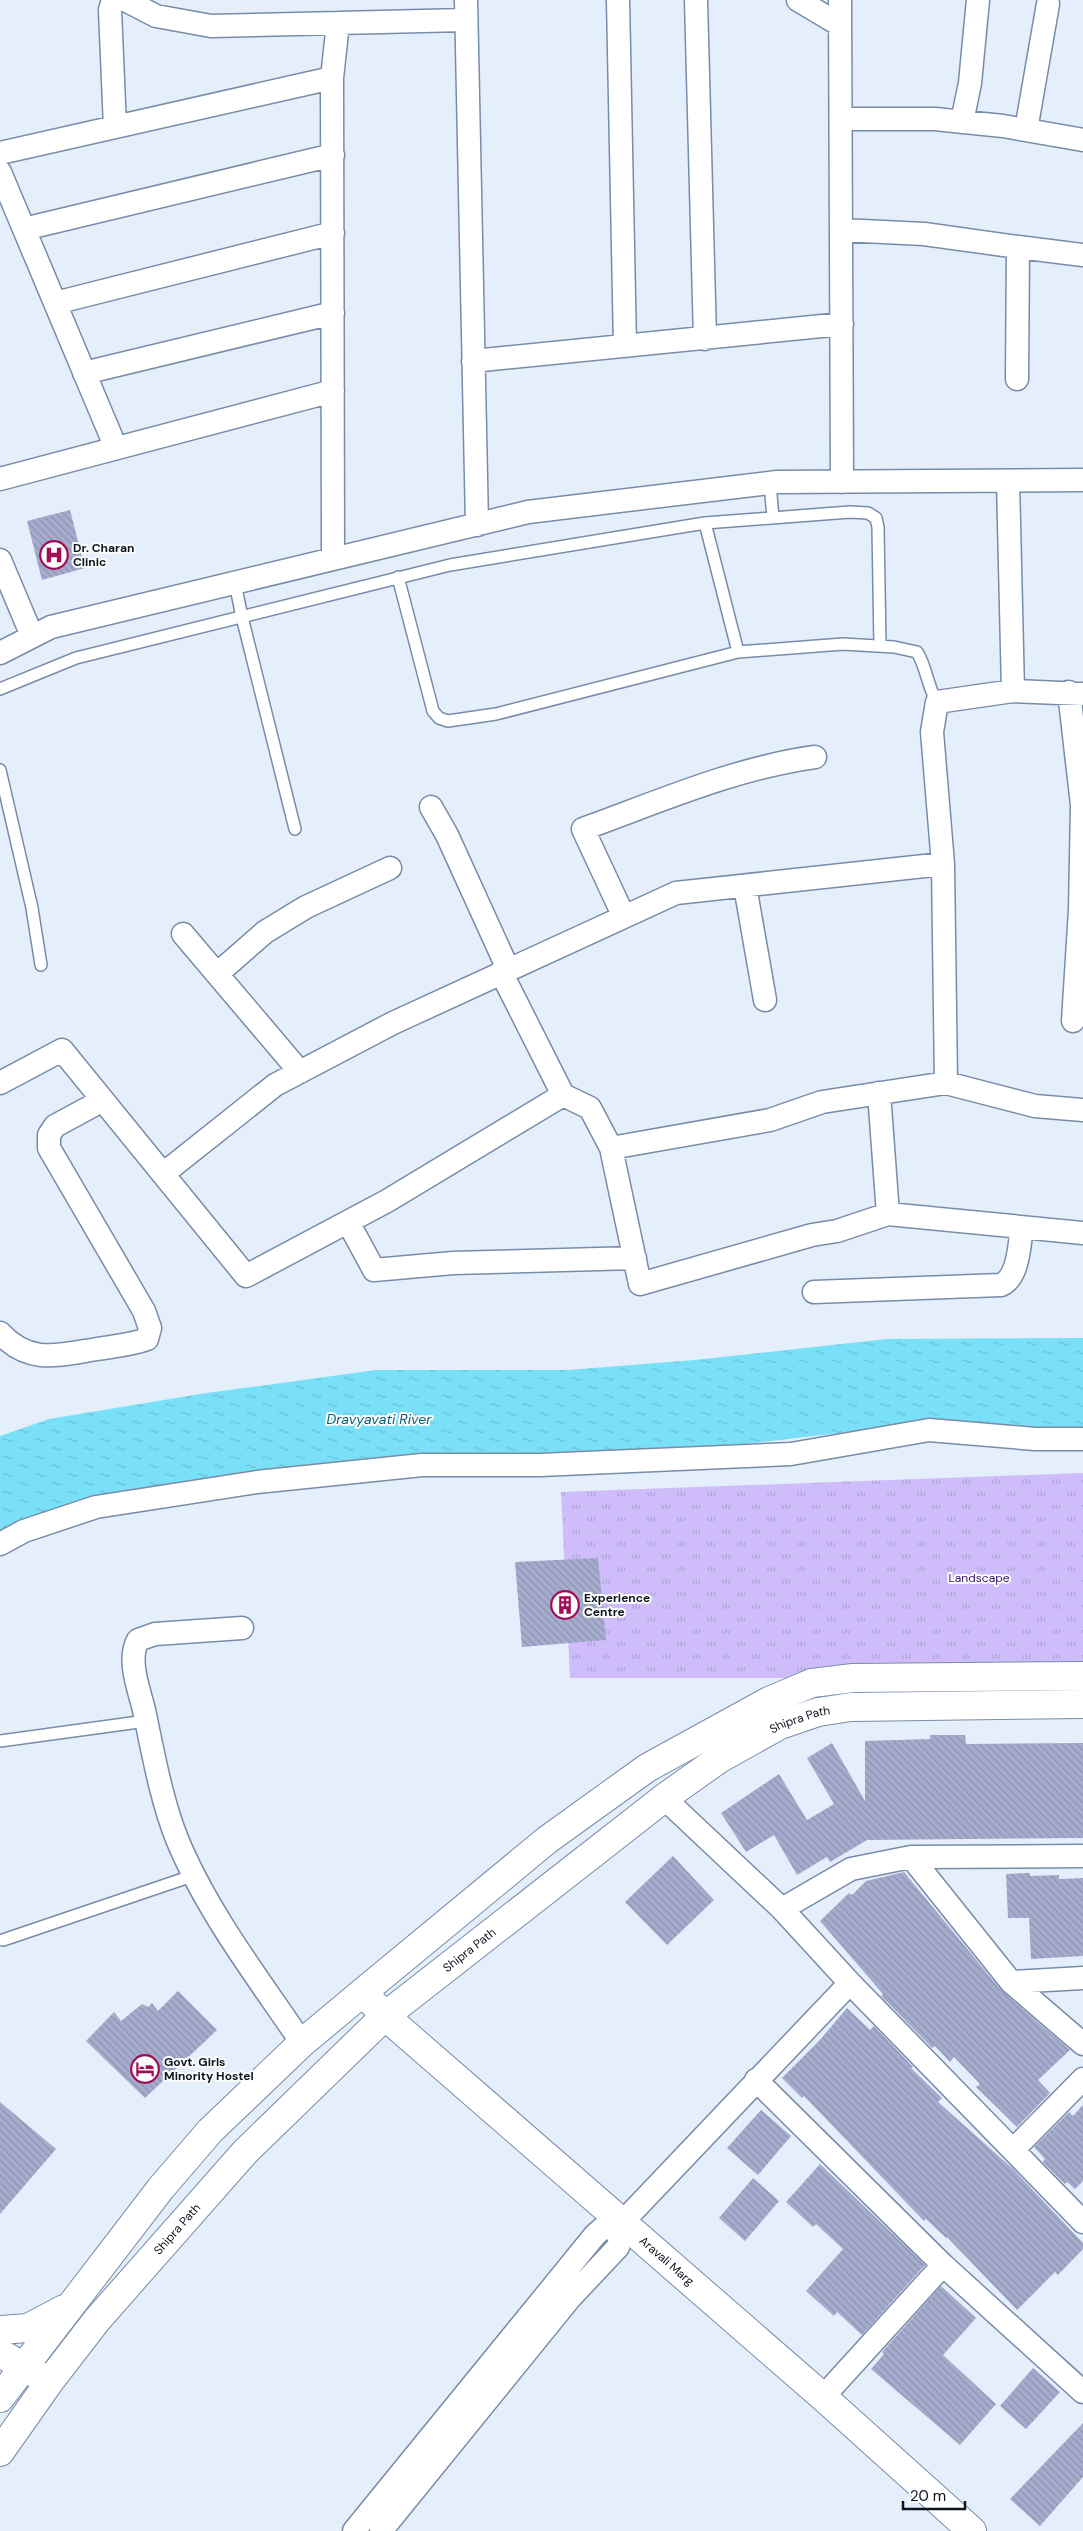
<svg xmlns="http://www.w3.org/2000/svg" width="1083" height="2531" font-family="'DM Sans',sans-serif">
	<defs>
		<pattern id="park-tufts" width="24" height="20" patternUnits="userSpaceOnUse" patternTransform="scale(1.25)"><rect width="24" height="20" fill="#cebdfa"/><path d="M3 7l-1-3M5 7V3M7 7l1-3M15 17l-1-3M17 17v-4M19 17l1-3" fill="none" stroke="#b0a2d6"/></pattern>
		<pattern id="water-ripples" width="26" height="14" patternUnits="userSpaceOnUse" patternTransform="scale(1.25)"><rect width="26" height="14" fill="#7ae0f8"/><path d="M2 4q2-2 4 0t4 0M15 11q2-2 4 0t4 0" fill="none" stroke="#68bfd4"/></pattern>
		<pattern id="building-back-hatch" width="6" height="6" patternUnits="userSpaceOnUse" patternTransform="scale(1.25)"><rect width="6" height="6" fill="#a5acce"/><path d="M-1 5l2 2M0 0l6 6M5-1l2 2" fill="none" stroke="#8d93b0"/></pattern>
	</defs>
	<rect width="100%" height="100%" fill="#e5effb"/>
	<path fill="url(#park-tufts)" d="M1083,1473v205h-513l-9,-186z"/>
	<path fill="url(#water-ripples)" d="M1083,1338v91h-209l-249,29 -250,9 -375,67v-98l49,-17 151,-25 176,-24h192l127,-10 192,-21z"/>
	<path fill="url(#building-back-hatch)" d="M70,510l15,58 -43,12 -15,-59z
		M598,1558l8,82 -84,7 -7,-85z
		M930,1735h35l1,9 117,-1v95l-216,2 -37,22 -3,-5 -30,18 -23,-40 -28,17 -25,-39 58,-39 28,46 27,-16 -27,-46 25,-15 33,58v-60l65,-2z
		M673,1856l41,44 -47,45 -42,-43z
		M904,1872l97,118 69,60 -32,30 12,13 -33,34 -41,-40 4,-3 -26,-27 -4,5 -15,-16 -3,2 -40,-41 -11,-11 2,-2 -63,-73 29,-28 3,2 14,-14z
		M1030,1873v3l29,-1v4l24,-1v78l-52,3 -2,-41h-21l-2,-44z
		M178,1991l39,39 -72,68 -59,-57 28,-29 7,9 21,-17 6,3 4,-4 6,8z
		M847,2008l23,22 4,-4 39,41 -2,1 31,30 -4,4 74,66 71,75v6l-25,26 -3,-3 -38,38 -70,-73 -1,1 -20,-19 -2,2 -120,-125 -2,2 -20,-20 37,-37z
		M0,2102l56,47 -56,65z
		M1083,2105v76l-8,8 -8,-7 -2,2 -22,-22 2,-3 -11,-12 35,-35 4,4z
		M761,2110l30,26 -33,39 -31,-27z
		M820,2164l105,101 -63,70 -25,-23 -3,4 -28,-25 37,-42 -27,-25 -3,3 -27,-25z
		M753,2178l26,23 -34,40 -26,-23z
		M941,2286l35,32 -33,37 53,49 -36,41 -89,-76 13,-15 -2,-2z
		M1033,2368l27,24 -34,37 -26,-23z
		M1083,2423v54l-43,49 -30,-27z"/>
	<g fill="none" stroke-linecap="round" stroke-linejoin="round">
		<defs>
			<path id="service" d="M770,483l3,35
				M705,523l33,129
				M398,577l35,134 6,7 9,3 48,-7 242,-62 105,-8 51,3 23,5c10,16 10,34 20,50
				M235,583l7,34 53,212
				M0,689l76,-31 374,-93 255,-42 145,-11 18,1 8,5 2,9 2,119
				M0,770l32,138 9,57
				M0,1741l146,-20
				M3,1940l192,-65"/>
			<path id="minor" d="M113,0l-3,10 5,117
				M125,0l31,16 55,10 254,-6
				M466,0l11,525
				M618,0l7,346
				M696,0l9,339
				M798,0l42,25
				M840,0l2,482
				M841,119h94l68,7 80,14
				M962,122l8,-39 8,-83
				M1026,130l22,-126
				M0,153l332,-75
				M0,172l116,276
				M24,229l309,-74
				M842,230l82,4 94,13 -1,132
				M1018,247l65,8
				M55,303l278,-70
				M473,361l369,-37
				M84,373l249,-60
				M0,479l333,-88
				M1008,481l5,210
				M333,559l-1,-481 6,-55
				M0,560l32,76
				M0,653l51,-26 477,-115 249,-30 306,-2
				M1069,692l13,113 -2,105 -7,111
				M431,807l16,28 61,134
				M745,886l20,114
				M624,917l-41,-88c75,-27 152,-61 232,-72
				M183,934l117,138
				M501,972l62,123 27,13 21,40 159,-28 52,-18 124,-19 89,23 48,4
				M217,974l48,-42 41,-25 84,-39
				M0,1083l62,-33 184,226 141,-75 176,-106
				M946,1083l-3,-219 -11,-132 5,-30 76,-11 70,3
				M879,1093l9,121
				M611,1148l29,136 172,-49 25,-4 51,-17 195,19
				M163,1174l112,-89 118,-62 283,-130 267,-29
				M348,1222l26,48 79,-7 182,-5
				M814,1292l187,-7c18,-8 18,-40 21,-57
				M0,1333c29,32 59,22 97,16 17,-3 34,-4 50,-10l3,-11 -6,-17 -95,-163v-13l6,-9 48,-26
				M0,1544l24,-13 72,-24 161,-25 165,-17h118l251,-11 138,-24 106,9h48
				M242,1628l-87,6 -17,6c-11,20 1,49 6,70 9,42 17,89 33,129 30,73 81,139 125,204
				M664,1798l118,111 68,74 233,239
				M911,1857l100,125 72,62
				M782,1909l69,-40 60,-12 172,-1
				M1011,1982l72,-4
				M756,2080l187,185 140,127
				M1014,2149l69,-70
				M616,2229l234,-246
				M823,2397l120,-132
				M354,2531l241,-296 8,-7 13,1 4,10 -2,8 -48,51 -189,233"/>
			<g id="tertiary">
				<path id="s1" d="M373,2003l12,13 438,381 149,134"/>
				<path d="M0,2330l28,-2 36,-19"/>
				<path d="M0,2353l38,22"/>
				<path d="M0,2398l161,-210 49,-57 92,-88 61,-51 184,-152 100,-72 122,-67 43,-18 41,-5 230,-2"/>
				<path id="s2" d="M0,2452l50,-71 47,-61 148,-168 140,-136 279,-218 55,-39 61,-34 38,-13 33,-5 232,-3"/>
			</g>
		</defs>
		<use href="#service" stroke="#778ca9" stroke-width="14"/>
		<use href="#minor" stroke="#778ca9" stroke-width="25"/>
		<use href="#tertiary" stroke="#778ca9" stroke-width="30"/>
		<use href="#service" stroke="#fff" stroke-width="11"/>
		<use href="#minor" stroke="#fff" stroke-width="22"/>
		<use href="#tertiary" stroke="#fff" stroke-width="28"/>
	</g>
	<defs>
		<symbol id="hospital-ring" viewBox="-11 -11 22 22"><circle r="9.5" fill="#fbfbfb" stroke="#9f0d56" stroke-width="1.5"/><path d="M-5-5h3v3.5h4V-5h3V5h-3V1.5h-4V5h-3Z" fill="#9f0d56"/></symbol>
		<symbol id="building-ring" viewBox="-11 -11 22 22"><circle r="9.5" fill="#fbfbfb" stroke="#9f0d56" stroke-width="1.5"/><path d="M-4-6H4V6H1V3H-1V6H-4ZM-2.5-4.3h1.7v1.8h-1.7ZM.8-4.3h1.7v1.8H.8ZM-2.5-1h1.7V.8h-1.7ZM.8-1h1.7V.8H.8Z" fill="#9f0d56"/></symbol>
		<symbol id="hotel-ring" viewBox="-11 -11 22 22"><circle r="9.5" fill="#fbfbfb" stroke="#9f0d56" stroke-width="1.5"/><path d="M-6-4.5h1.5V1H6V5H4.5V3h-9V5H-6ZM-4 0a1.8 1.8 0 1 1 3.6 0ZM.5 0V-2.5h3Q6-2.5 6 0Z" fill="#9f0d56"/></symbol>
	</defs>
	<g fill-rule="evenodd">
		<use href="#hospital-ring" x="38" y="539" width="32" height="32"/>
		<use href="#building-ring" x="549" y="1589" width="32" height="32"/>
		<use href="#hotel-ring" x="129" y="2053" width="32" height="32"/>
	</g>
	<g text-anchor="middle" stroke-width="4" stroke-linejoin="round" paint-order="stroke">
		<g font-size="12" font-weight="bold" fill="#0d151f" stroke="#fbfbfb" text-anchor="start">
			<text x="73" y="552">Dr. Charan<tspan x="73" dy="14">Clinic</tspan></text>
			<text x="584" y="1602">Experience<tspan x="584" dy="14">Centre</tspan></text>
			<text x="164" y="2066">Govt. Girls<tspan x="164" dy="14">Minority Hostel</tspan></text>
		</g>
		<g font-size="12" fill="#391868" stroke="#fbfbfb">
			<text x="979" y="1582">Landscape</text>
		</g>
		<g font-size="12" fill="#0d151f" stroke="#fbfbfb">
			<text dy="4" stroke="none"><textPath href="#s2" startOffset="1095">Shipra Path</textPath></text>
			<text dy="4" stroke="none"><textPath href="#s2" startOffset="690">Shipra Path</textPath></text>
			<text dy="4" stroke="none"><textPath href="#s2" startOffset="285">Shipra Path</textPath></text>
			<text dy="4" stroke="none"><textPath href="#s1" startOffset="391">Aravali Marg</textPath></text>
		</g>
		<g font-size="14" font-style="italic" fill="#096273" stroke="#fbfbfb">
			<text x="379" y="1424">Dravyavati River</text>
		</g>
	</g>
	<path d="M903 2501v8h62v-8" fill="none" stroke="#0d151f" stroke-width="2.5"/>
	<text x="910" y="2501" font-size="15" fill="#0d151f" stroke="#fbfbfb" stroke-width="4" paint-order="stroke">20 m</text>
</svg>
